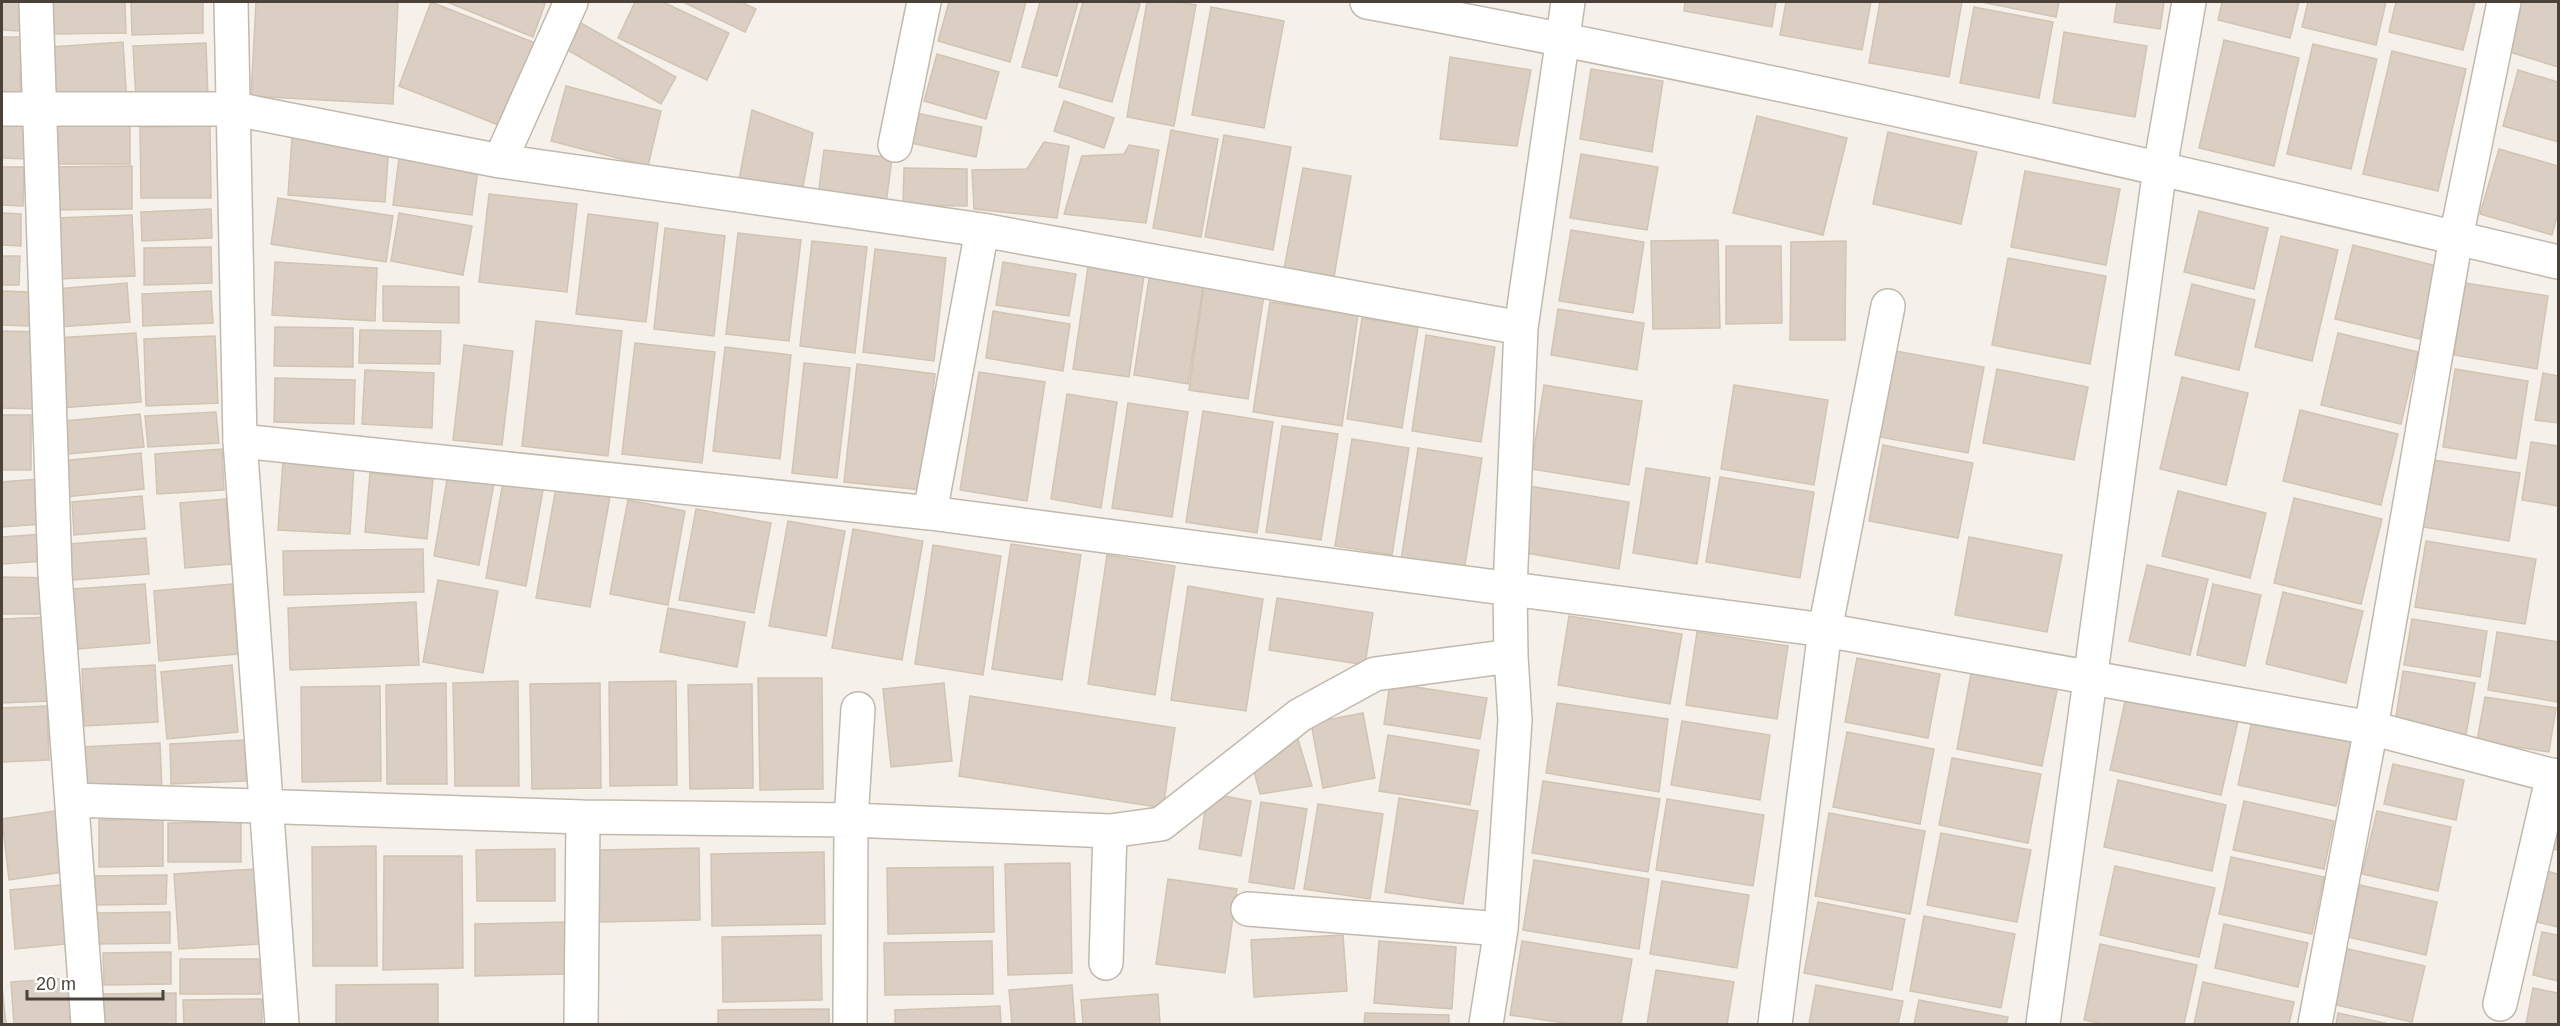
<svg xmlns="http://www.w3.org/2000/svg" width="2560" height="1026" font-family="Helvetica,sans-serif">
	<rect width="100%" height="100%" fill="#f5f1ea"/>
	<path fill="#dacfc2" stroke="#d2c4b2" stroke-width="1.5" d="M2,2h20l-1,29 -19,-1z
		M50,2h75l1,31 -75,1z
		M131,2h72v31l-71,2z
		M256,2h142l-5,102 -142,-8z
		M431,2l107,42 -32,84 -107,-42z
		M447,2h93l5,2 -12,33z
		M635,2h28l66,31 -22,47 -89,-42z
		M683,2h58l15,7 -11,23z
		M949,2h77l-16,60 -72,-21z
		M1040,2h38l-21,74 -35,-9z
		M1083,2h48l9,2 -28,98 -53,-15z
		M1147,2h29l20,3 -22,121 -47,-9z
		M1685,2h91l-4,25 -88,-16z
		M1786,2h85l-9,48 -82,-15z
		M1880,2h82l-13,75 -80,-14z
		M1981,2h78l-3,15z
		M2117,2h47l-4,27 -46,-7z
		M2222,2h77l-9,36 -72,-18z
		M2308,2h78l-10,43 -74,-18z
		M2396,2h79l-12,48 -74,-18z
		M2520,2h38v65l-52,-16z
		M1211,7l73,14 -20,107 -72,-13z
		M1974,7l79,15 -14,76 -79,-15z
		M579,22l97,55 -15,27 -97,-56z
		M2064,32l83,14 -12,71 -82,-14z
		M2,37h19l-1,58h-18z
		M2224,40l75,18 -25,108 -75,-18z
		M123,42l4,60 -73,5 -4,-60z
		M206,43l2,55 -72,3 -3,-55z
		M2313,44l64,15 -26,110 -64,-15z
		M2392,51l74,18 -28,122 -75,-17z
		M937,54l62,18 -13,47 -62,-18z
		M1450,57l81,13 -14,76 -77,-7z
		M1591,69l72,12 -11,71 -72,-13z
		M2518,70l40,12v60l-55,-16z
		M566,86l95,25 -13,55 -97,-25z
		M1064,101l50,17 -10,30 -50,-17z
		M752,110l61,23 -11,59 -63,-12z
		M912,112l70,15 -6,30 -70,-15z
		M2,114l28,1 -3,44 -25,-1z
		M1757,116l90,22 -24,97 -90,-22z
		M51,117h79v47h-78z
		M210,126l1,72h-70l-1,-71z
		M1171,130l47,9 -17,98 -48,-9z
		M1888,132l89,20 -16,72 -88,-20z
		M1224,135l67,12 -18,103 -68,-13z
		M292,137l97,7 -4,58 -97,-7z
		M1044,142l25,4 -12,72 -83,-9 -2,-39 55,-1z
		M1129,145l30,5 -13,73 -82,-9 18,-58 42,-2z
		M2499,149l59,17v47l-6,22 -72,-21z
		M824,150l68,8 -6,46 -68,-8z
		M1581,154l77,13 -11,63 -77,-12z
		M399,158l79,11 -6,46 -79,-10z
		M132,166v43l-84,1v-43z
		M2,167h22l-1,39 -21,-1z
		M904,168l63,1v37l-64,-1z
		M1303,168l48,8 -17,101 -50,-8z
		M2025,171l95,18 -14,76 -95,-18z
		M489,194l88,10 -10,88 -88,-10z
		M278,198l115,18 -7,46 -115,-18z
		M211,209l1,29 -70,3 -1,-29z
		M2199,211l69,17 -14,61 -70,-17z
		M2,213l19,1v32l-19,-1z
		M399,213l73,13 -9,49 -72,-14z
		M588,214l70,9 -12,99 -70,-8z
		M132,215l3,61 -77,3 -2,-61z
		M665,228l60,8 -11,100 -60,-7z
		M1571,230l73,12 -11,71 -74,-12z
		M738,233l63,7 -12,101 -63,-7z
		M2281,236l57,14 -26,111 -57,-14z
		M1718,240l2,88 -67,1 -2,-88z
		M812,241l55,6 -12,106 -55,-7z
		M1846,241l-1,99h-55l1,-98z
		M2353,245l84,21 -17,73 -85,-20z
		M1726,246h55l1,77 -56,1z
		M211,247l1,36 -68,2v-37z
		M875,249l71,9 -12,103 -71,-9z
		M2,256h18l-1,29h-17z
		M2008,258l98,18 -16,88 -98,-19z
		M1089,260l56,9 -16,108 -56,-8z
		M275,262l102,6 -2,53 -103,-6z
		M1003,262l73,12 -7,42 -73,-11z
		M1150,272l54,8 -16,104 -54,-9z
		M127,283l3,39 -72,5 -2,-38z
		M2465,283l83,13 -11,73 -83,-14z
		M2192,284l63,16 -16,70 -64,-15z
		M383,286l76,1v36l-76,-2z
		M1204,286l60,9 -16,104 -59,-9z
		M2,291l28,1 -1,34 -27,-1z
		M211,291l2,32 -70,3 -1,-32z
		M1270,302l88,13 -16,111 -89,-14z
		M1558,309l86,14 -7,47 -86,-15z
		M993,311l77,13 -7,47 -77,-13z
		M1362,318l56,9 -16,101 -55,-9z
		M536,321l86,10 -14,125 -86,-10z
		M275,327l78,1v39l-79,-1z
		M360,330l81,1 -1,33 -81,-1z
		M2,331l38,1 -3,77 -35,-1z
		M136,333l5,69 -81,6 -5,-70z
		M2338,333l80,19 -17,72 -80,-19z
		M1426,335l69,12 -14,95 -69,-11z
		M215,336l3,67 -72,3 -2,-67z
		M635,343l80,9 -13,111 -80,-9z
		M464,345l49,6 -11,94 -49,-5z
		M725,347l66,8 -11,104 -67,-8z
		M1890,350l94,17 -16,86 -94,-17z
		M804,363l46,5 -13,110 -45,-5z
		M857,364l78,10 -13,116 -78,-8z
		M1997,369l91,18 -14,73 -91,-17z
		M2455,369l73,12 -12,78 -73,-12z
		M365,370l69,3 -2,55 -70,-4z
		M979,372l66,10 -18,119 -67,-11z
		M2543,373l15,3v47l-23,-3z
		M2182,377l66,16 -22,92 -66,-16z
		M275,378l80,2 -1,44 -80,-2z
		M1544,385l98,16 -13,84 -98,-16z
		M1734,385l94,15 -14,85 -93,-16z
		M1067,394l50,8 -16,106 -50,-9z
		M1128,403l60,9 -16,105 -60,-9z
		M2300,410l98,24 -17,71 -98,-24z
		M1203,411l70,11 -16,111 -71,-11z
		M216,412l3,31 -71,4 -3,-31z
		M140,414l4,33 -76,7 -4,-33z
		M2,415h29v55h-29z
		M1282,426l56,8 -17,106 -55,-8z
		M1352,439l57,9 -17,107 -57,-9z
		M2531,442l27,4v60l-36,-6z
		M1883,445l90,18 -15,75 -89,-17z
		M1418,448l64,10 -18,113 -63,-10z
		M222,449l2,41 -67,4 -2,-40z
		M141,453l3,36 -79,8 -4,-36z
		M283,460l71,4 -4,70 -72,-4z
		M2433,460l87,13 -11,68 -86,-14z
		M1646,468l64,10 -13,86 -64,-11z
		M370,473l63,6 -6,60 -62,-7z
		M448,474l46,9 -15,82 -45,-9z
		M1720,477l94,15 -14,86 -94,-16z
		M38,479l4,45 -40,3v-45z
		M503,482l40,8 -17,96 -40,-8z
		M1529,486l100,16 -10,67 -100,-17z
		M556,488l54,9 -20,110 -54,-9z
		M2178,491l88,22 -16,65 -88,-22z
		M142,496l3,33 -71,6 -2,-33z
		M2294,498l88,21 -21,85 -87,-21z
		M226,499l5,65 -46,4 -5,-65z
		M628,500l57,11 -17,94 -58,-11z
		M696,509l75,14 -17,90 -75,-13z
		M788,521l57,10 -19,105 -57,-10z
		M853,529l70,12 -21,119 -70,-12z
		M43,534l2,27 -43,3v-27z
		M1969,537l93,18 -15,77 -92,-17z
		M146,538l3,36 -77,6 -3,-36z
		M2426,541l110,18 -11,65 -110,-17z
		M1011,544l70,11 -19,125 -70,-11z
		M933,545l68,11 -18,119 -68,-11z
		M423,549l1,43 -140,3 -1,-44z
		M1107,555l68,11 -20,129 -67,-11z
		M2147,565l61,14 -18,76 -61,-14z
		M2,577l49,1v36h-49z
		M438,580l60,11 -15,82 -60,-11z
		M145,584l5,59 -72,6 -5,-60z
		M232,584l6,70 -79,7 -5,-70z
		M2213,584l48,11 -16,71 -48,-11z
		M1188,586l75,13 -17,112 -75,-11z
		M2283,592l80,19 -17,72 -80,-19z
		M1277,598l96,15 -8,52 -96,-15z
		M416,602l3,63 -129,5 -2,-62z
		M668,608l77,14 -8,45 -77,-15z
		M1569,616l113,18 -12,70 -112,-19z
		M49,617l2,84 -49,2v-84z
		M2412,619l75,12 -7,46 -76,-12z
		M1697,632l91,14 -11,73 -91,-14z
		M2497,632l61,10v60l-70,-12z
		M1857,658l83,16 -12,64 -83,-16z
		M155,665l3,57 -74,4 -2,-57z
		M232,665l6,67 -71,7 -6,-67z
		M1972,668l86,17 -16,81 -85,-17z
		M2403,671l72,12 -9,52 -71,-12z
		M758,678h64l1,111 -63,1z
		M518,681l1,105h-64l-2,-103z
		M676,681l1,104 -67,1 -1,-104z
		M446,683l1,101h-60l-1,-99z
		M600,683l1,105 -69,1 -2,-105z
		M944,683l8,78 -61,6 -8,-78z
		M1390,683l97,15 -7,41 -96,-15z
		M752,684l1,104 -63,1 -2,-104z
		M380,686l1,95 -79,1 -1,-95z
		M970,696l205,32 -12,80 -204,-32z
		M2126,697l112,24 -17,74 -111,-25z
		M2485,697l71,11 -7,44 -72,-11z
		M1557,703l111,16 -9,73 -113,-19z
		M47,706l2,54 -47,2v-54z
		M1363,713l12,65 -52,10 -12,-65z
		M2253,716l99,21 -16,69 -98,-21z
		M1682,721l88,14 -10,65 -89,-15z
		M1847,732l87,17 -14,75 -87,-17z
		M1388,735l91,15 -9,55 -91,-14z
		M1297,736l15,50 -52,8 -9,-34z
		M245,740l1,41 -75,3 -1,-40z
		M160,743l2,47 -80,3 -2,-46z
		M1952,758l89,16 -13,69 -89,-18z
		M2393,764l71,16 -8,40 -72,-16z
		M2118,780l108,25 -14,66 -108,-24z
		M1543,781l117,18 -12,73 -116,-19z
		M1208,793l43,8 -10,55 -42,-7z
		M1399,798l79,13 -15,93 -78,-12z
		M1667,799l97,16 -11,71 -97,-16z
		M2244,801l90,20 -10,48 -91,-19z
		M1261,802l46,7 -13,80 -45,-7z
		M1318,804l65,10 -13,85 -66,-10z
		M61,810l9,61 -61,9 -7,-61z
		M2377,811l74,16 -13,64 -76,-17z
		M1829,813l96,18 -15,83 -95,-18z
		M163,819v47l-64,1v-47z
		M241,822v40h-73v-39z
		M2558,825v25l-5,-1z
		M1941,833l90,17 -14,72 -90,-17z
		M376,846l1,120h-64l-1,-119z
		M699,848l1,72 -101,2 -1,-72z
		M555,849v52h-78l-1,-51z
		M824,852l1,72 -113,2 -1,-72z
		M384,856h78l1,112 -80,2z
		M2231,857l93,20 -12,57 -93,-20z
		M1534,860l115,19 -10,70 -116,-19z
		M1070,863l2,110 -64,2 -3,-111z
		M2115,866l100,22 -16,69 -99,-22z
		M993,867l1,65 -106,2 -1,-66z
		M255,869l5,75 -81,5 -5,-75z
		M2547,871l11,3v53l-21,-5z
		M167,875l-1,29 -74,1 -1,-29z
		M1168,879l69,10 -12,84 -69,-9z
		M1662,881l87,14 -12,73 -87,-14z
		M69,884l6,59 -60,6 -5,-59z
		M2360,885l77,17 -11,53 -78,-18z
		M1818,902l87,17 -13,71 -88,-17z
		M170,912v31l-73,1 -1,-31z
		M1924,916l91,18 -14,74 -91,-17z
		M568,922v52l-93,2v-52z
		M2224,924l84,19 -10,44 -83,-19z
		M2542,932l16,3v46l-25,-6z
		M821,935l1,65 -99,2 -1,-65z
		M1343,935l4,56 -93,6 -3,-57z
		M992,941l1,53 -108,1 -1,-52z
		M1379,941l77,6 -4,62 -78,-6z
		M1522,941l110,18 -11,65h-50l-61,-9z
		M2100,944l97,21 -13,59h-81l-19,-4z
		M2339,947l86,19 -13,56 -85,-19z
		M171,952v32l-67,1 -1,-32z
		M180,959h80v35h-80z
		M1656,970l78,12 -7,42h-80z
		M69,978l3,46h-58l-3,-42z
		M2203,982l91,20 -5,22h-95z
		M438,984v40h-102v-39z
		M1072,985l3,39h-63l-3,-34z
		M1816,985l87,16 -5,23h-89z
		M2,986l4,38h-4z
		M2533,988l25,5v31h-32z
		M176,993v31h-73v-30z
		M1158,994l2,30h-77l-2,-24z
		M262,999v25h-78l-1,-24z
		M1919,1000l89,17 -2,7h-92z
		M1000,1006l1,18h-106v-14z
		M829,1009v15h-111v-14z
		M1365,1013l84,2v9h-85z
		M2338,1013l51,11h-53z"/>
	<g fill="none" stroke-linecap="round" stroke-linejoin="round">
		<defs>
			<path id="minor" d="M36,2l19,572 33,450
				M1367,2c399,74 796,166 1191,260
				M2,109h233l265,52 482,69 539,98
				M895,145l29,-143
				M500,161l71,-159
				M240,441l690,72 895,117 546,98 187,49
				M930,513l52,-283
				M73,800l510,17 268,3 259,11 51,-7 139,-109 75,-41 136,-18
				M1248,909l253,20
				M1106,963l4,-132
				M2500,1004l53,-229
				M581,1024l2,-207
				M850,1024l1,-204 7,-111
				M1486,1024l15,-95 14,-209 -4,-64 -1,-67 11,-261 47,-326
				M1775,1024l50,-394 63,-324
				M2043,1024l117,-856 29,-166
				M2315,1024l56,-296 85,-490 48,-236"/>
			<path id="tertiary" d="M231,2l9,439 42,583"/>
		</defs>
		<use href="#minor" stroke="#c1b9ac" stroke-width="36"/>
		<use href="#tertiary" stroke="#c1b9ac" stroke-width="36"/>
		<use href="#minor" stroke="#fff" stroke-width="33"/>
		<use href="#tertiary" stroke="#fff" stroke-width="33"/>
	</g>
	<rect width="2560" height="1026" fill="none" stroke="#4a4238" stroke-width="6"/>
	<path d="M27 990v9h136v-9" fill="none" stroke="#4a4238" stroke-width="3"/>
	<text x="36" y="990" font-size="18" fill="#4a4238" stroke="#ffffff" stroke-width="4.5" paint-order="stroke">20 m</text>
</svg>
